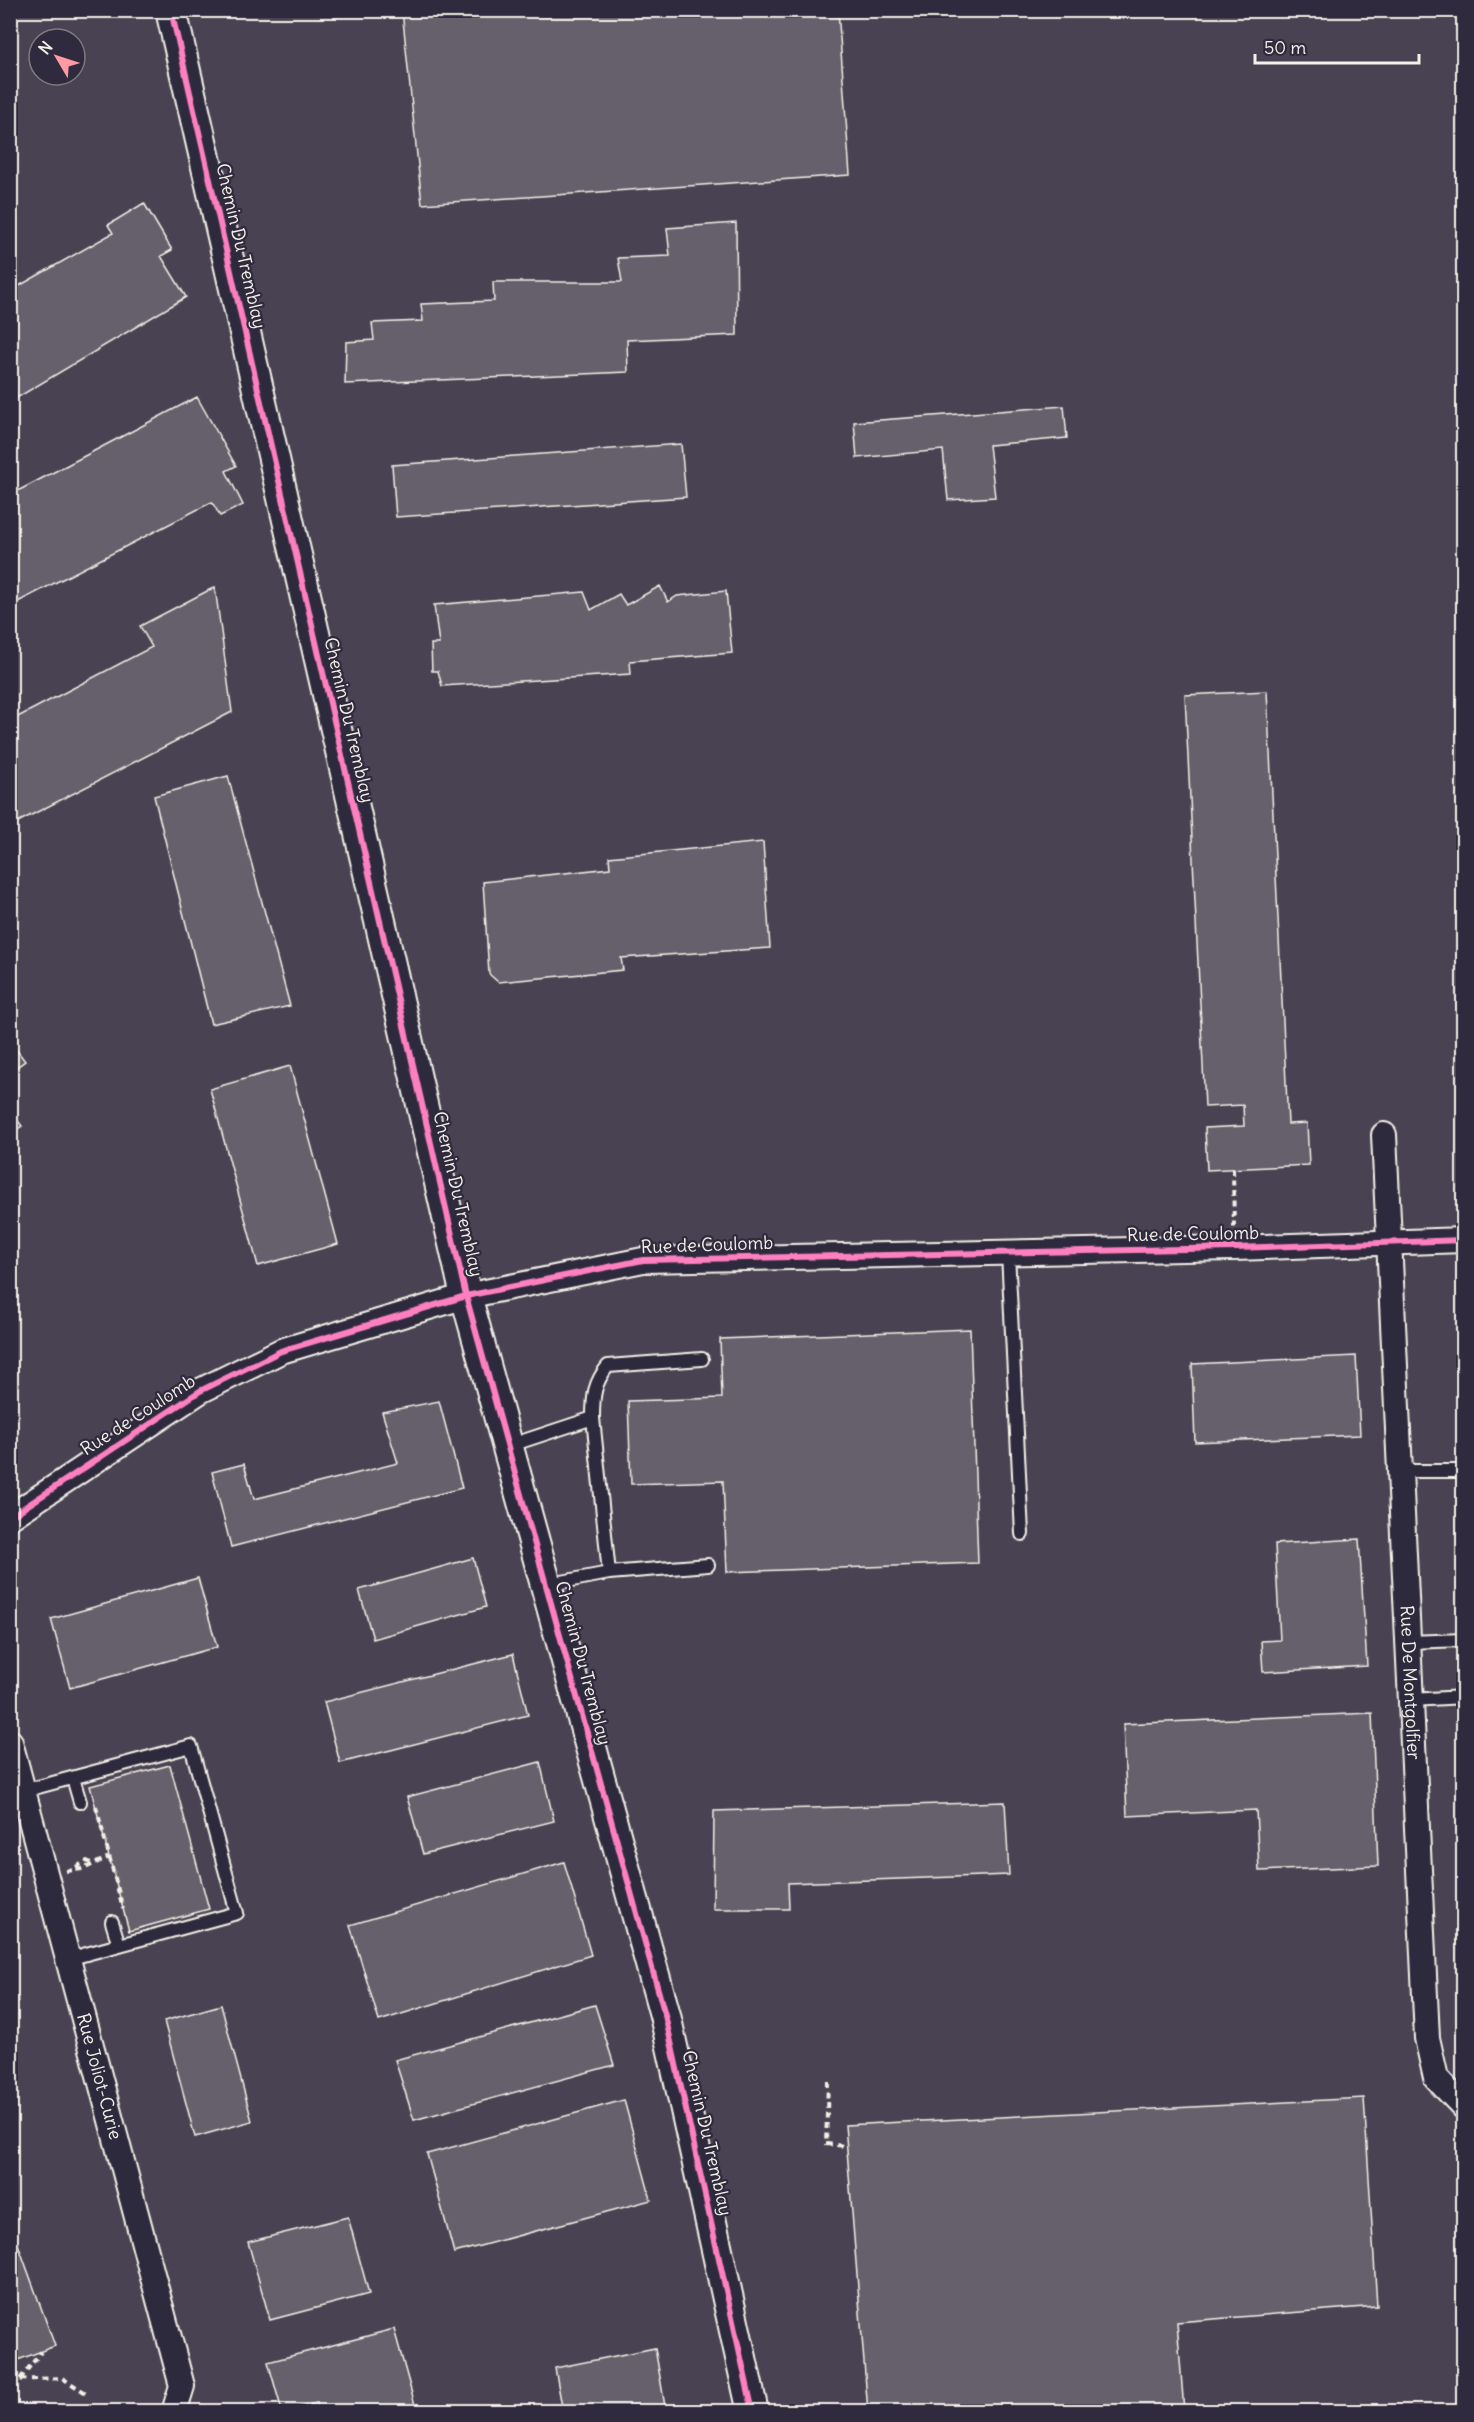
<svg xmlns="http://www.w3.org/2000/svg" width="1474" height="2422" font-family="Delius,sans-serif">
	<rect width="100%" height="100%" fill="#3b3647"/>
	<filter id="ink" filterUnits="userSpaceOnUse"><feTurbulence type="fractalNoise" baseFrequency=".0167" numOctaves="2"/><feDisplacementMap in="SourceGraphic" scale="12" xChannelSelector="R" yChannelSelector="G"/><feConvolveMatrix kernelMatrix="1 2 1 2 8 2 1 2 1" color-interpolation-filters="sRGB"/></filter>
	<g filter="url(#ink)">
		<path fill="#484352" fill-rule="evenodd" d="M11,11h1452v2400h-1452zM39,39h36v36h-36z"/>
		<path fill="#65616c" stroke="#f4f1e8" stroke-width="1.5" d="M402,10h436l12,165 -428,29z
			M144,203l28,47 -11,6 25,41 -176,105v-111l103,-58 -5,-8z
			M736,223l1,112 -110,5 1,32 -283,12 1,-42 28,-2 -2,-17 51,-2 -2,-17 73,-3 -1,-19h129l-4,-24 52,-2 -3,-28z
			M197,397l39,69 -10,5 17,34 -23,11 -8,-14 -202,104v-111z
			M1064,406l3,32 -78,7 6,52 -47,3 -5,-50 -86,8 -3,-36z
			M681,444l5,53 -290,20 -4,-52z
			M660,586l8,16 9,-6 49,-5 6,62 -102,8 1,13 -189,12 -4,-15h-6l-1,-27h8l-5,-39 150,-13 7,18 28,-16 7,11z
			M215,587l17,125 -222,114v-105l142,-74 -12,-21z
			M1267,691l21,433 19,-1 2,42 -102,5 -2,-42 39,-2 -1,-21 -38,2 -20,-412z
			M228,776l62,230 -79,18 -57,-228z
			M763,842l7,106 -149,10 2,12 -125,12 -9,-8 -6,-92 127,-14 -1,-11z
			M10,1041l15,20 -15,11z
			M290,1066l48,178 -80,22 -48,-177z
			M10,1110l12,16 -12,8z
			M970,1329l8,234 -251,9 -4,-91 -92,3 -3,-83 94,-3 -2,-59z
			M1461,1340h3v57z
			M1356,1356l4,79 -165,7 -3,-78z
			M10,1401l6,8 -6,5z
			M439,1401l23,87 -231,59 -19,-75 32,-8 10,35 144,-36 -16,-51z
			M1359,1539l8,127 -104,6 -2,-31 19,-1 -5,-96z
			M473,1558l13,49 -113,32 -14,-49z
			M198,1578l19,69 -147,41 -19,-69z
			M513,1654l15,61 -188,48 -16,-61z
			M1372,1713l6,153 -119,5 -3,-61 -129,6 -4,-92z
			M540,1762l14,59 -131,33 -16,-57z
			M170,1765l39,144 -80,22 -39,-145z
			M1005,1802l4,73 -221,8 1,26h-76l1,-98z
			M564,1862l27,93 -212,66 -29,-96z
			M221,2005l31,116 -57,16 -31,-116z
			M595,2005l19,60 -200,55 -19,-60z
			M1364,2098l13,208 -200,16 7,89 -316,1 -23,-287z
			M624,2100l27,100 -197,53 -27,-99z
			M348,2217l21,77 -99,26 -22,-78z
			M10,2222l45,124 -45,17z
			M394,2329l23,83h-98l-2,-9 -35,8 -14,-49z
			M655,2348l11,64h-103l-8,-44z"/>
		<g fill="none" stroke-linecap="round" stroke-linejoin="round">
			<defs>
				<path id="service" d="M1008,1253l14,281
					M593,1418c0,-22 1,-35 15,-52l94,-7
					M508,1446l85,-28 16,155 -63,12
					M1400,1471h64
					M609,1573l99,-8
					M1408,1642l56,-2
					M1411,1700l53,-3
					M73,1778l7,24
					M23,1791l168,-45 46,167 -169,46
					M112,1922l7,23"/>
				<g id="minor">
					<path id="s1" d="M1384,1135l43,903 9,40 28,29"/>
					<path d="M10,1517l190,-126 81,-40 185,-55 177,-36 592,-12 229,-8"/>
					<path id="s2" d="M10,1742l172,644 -8,26"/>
				</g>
				<path id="tertiary" d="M171,10l295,1286 199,719 88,397"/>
			</defs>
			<use href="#service" stroke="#f4f1e8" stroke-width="16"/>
			<use href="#minor" stroke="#f4f1e8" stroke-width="28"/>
			<use href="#tertiary" stroke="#f4f1e8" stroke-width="34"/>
			<path stroke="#f4f1e8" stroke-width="4" stroke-dasharray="6 4.5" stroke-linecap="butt" d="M1233,1169l1,59
				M96,1806l27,103
				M76,1867l11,-6 4,2
				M66,1871l17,-2 26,-12
				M828,2081l-2,63 20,2
				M20,2379l21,-27
				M10,2380l52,-2 24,15"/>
			<use href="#service" stroke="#2f2a3d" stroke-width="12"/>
			<use href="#minor" stroke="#2f2a3d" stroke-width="24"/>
			<use href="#tertiary" stroke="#2f2a3d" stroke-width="30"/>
			<defs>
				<path id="cycleway" d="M171,10l295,1286 199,719 88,397
					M10,1517l190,-126 81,-40 185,-55 177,-36 592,-12 229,-8"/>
			</defs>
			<use href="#cycleway" stroke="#2f2a3d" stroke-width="10"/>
			<use href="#cycleway" stroke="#ff80c0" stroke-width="6"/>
		</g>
	</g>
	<g text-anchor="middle" stroke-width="4.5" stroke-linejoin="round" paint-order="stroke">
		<g font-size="18" fill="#f4f1e8" stroke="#2f2a3d">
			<text transform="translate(241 246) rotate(77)" y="6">Chemin Du Tremblay</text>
			<text transform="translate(349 720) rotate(77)" y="6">Chemin Du Tremblay</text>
			<text transform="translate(458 1194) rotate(77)" y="6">Chemin Du Tremblay</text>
			<text transform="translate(1193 1234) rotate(-1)" y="6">Rue de Coulomb</text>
			<text transform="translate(707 1245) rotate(-2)" y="6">Rue de Coulomb</text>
			<text transform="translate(138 1415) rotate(-33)" y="6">Rue de Coulomb</text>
			<text transform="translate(583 1663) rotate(75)" y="6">Chemin Du Tremblay</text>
			<text dy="6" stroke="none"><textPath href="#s1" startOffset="548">Rue De Montgolfier</textPath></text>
			<text dy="6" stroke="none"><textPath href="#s2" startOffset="346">Rue Joliot-Curie</textPath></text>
			<text transform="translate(707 2133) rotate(77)" y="6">Chemin Du Tremblay</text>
		</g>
	</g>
	<rect width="1474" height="2422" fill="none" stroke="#2f2a3d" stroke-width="36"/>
	<rect x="18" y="18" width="1438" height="2386" fill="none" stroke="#f4f1e8" stroke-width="2" filter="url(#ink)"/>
	<g transform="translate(57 57) rotate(309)"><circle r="28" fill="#2f2a3d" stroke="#7e7a81" stroke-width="1.5"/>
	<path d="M0-4.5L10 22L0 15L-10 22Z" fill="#ff9aa2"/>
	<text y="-9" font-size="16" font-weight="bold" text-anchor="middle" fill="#f4f1e8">N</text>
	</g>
	<path d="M1255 54v9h164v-9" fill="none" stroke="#f4f1e8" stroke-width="3"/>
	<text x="1264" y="54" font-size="18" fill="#f4f1e8" stroke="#2f2a3d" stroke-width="4.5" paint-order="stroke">50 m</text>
</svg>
